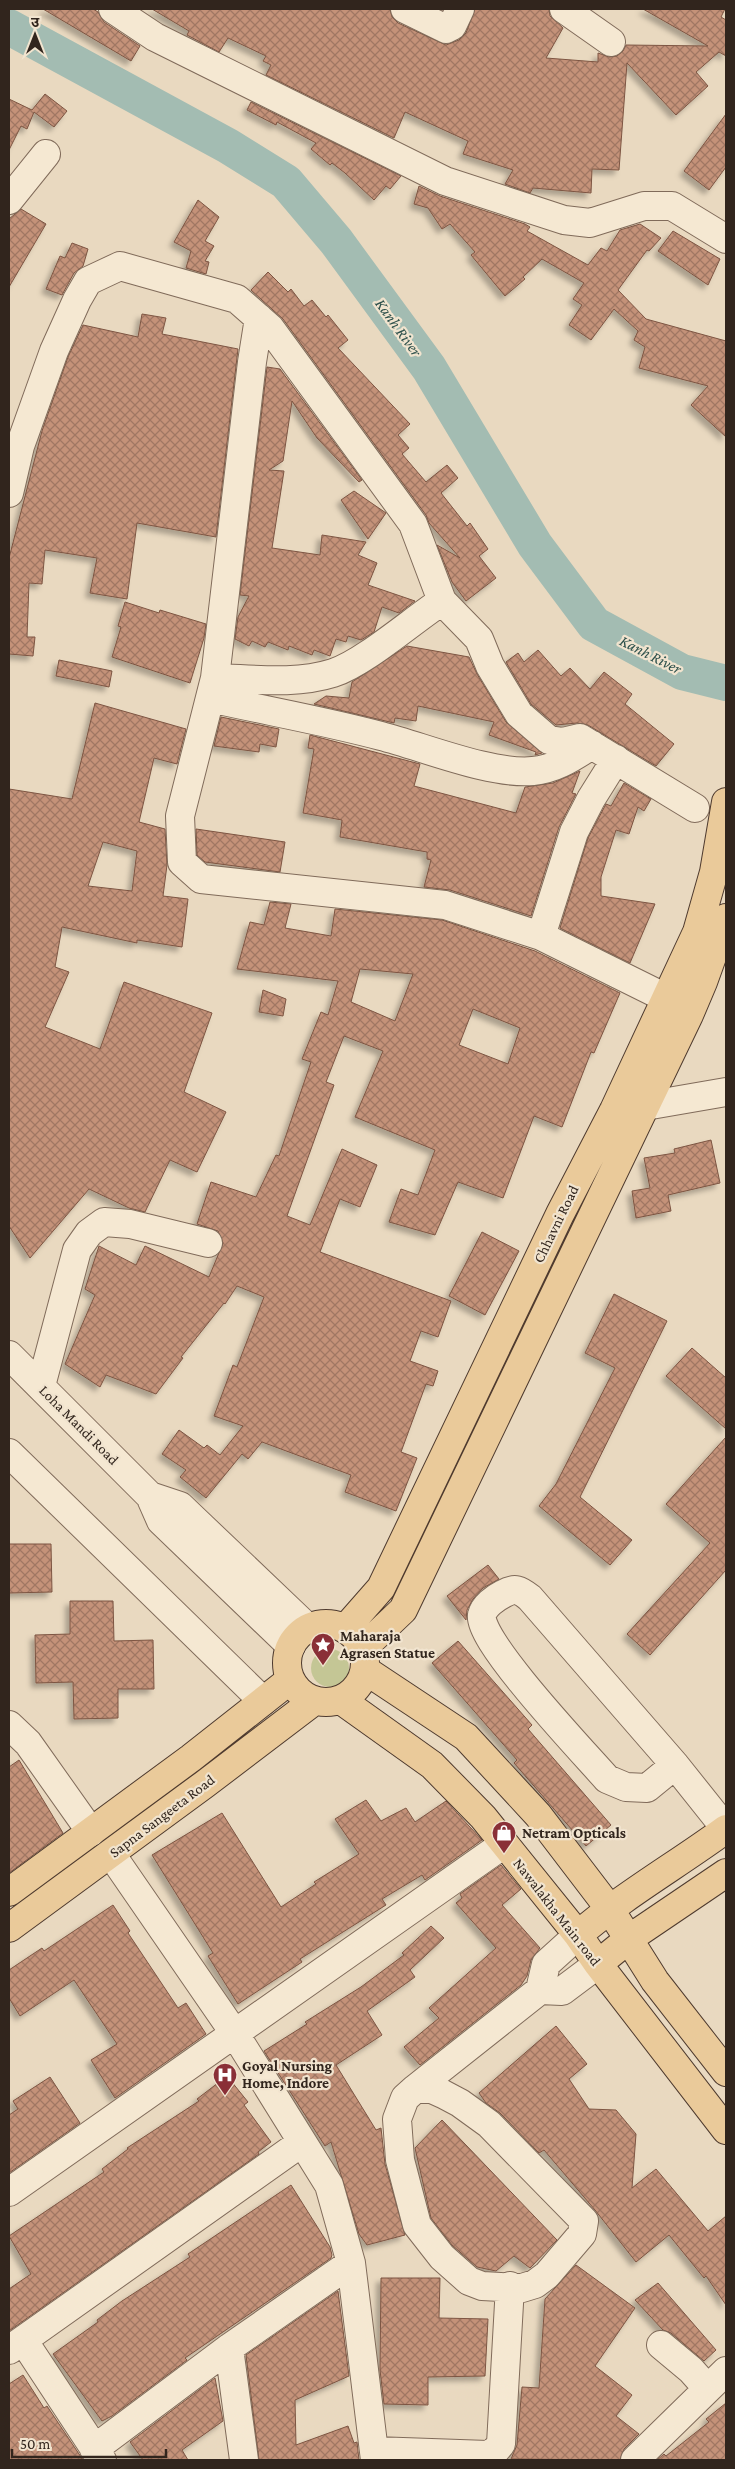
<svg xmlns="http://www.w3.org/2000/svg" width="735" height="2469" font-family="'Crimson Pro','Noto Sans Devanagari',serif">
	<defs>
		<pattern id="building-cross-hatch" width="8" height="8" patternUnits="userSpaceOnUse" patternTransform="scale(1.25)"><rect width="8" height="8" fill="#c49279"/><path d="M0 0l8 8M0 8l8-8" fill="none" stroke="#a07763"/></pattern>
		<filter id="shadow"><feDropShadow dx="-4.5" dy="4.5" stdDeviation="2.5" flood-color="#0004"/></filter>
	</defs>
	<rect width="100%" height="100%" fill="#e9d9c0"/>
	<path fill="#c4c695" d="M311 1668a19 19 0 1 1 38 0a19 19 0 1 1-38 0Z"/>
	<g fill="none" stroke-linecap="round" stroke-linejoin="round">
		<path stroke="#a3bcb2" stroke-width="36" d="M9,27l219,119 58,36 50,59 93,127 106,177 59,79 88,48 44,11"/>
	</g>
	<path fill="url(#building-cross-hatch)" stroke="#7d5542" fill-rule="evenodd" filter="url(#shadow)" d="M43,9h50l5,3 6,10 36,24 -9,15z
		M152,9h238l2,8 6,6 48,22 13,-5 7,-7 9,-24h74l1,7 13,12 -17,30 52,4v-9l11,4 8,-1 6,-5 3,-6 82,1 -65,-37h82l-4,8 5,3v36l-7,-4 -23,20 12,14 -32,29 -49,-52 -8,107 -27,-1 -1,24 -58,-5 -3,5 -25,-9 8,-14 -50,-16 5,-13 -63,-29 -11,26 -128,-63 5,-10 -8,-4 3,-5 -38,-18 -9,14 -32,-17 2,-4z
		M45,94l22,17 -13,16 -20,-15 -7,17 -6,-3 -12,24v-51l23,11z
		M251,102l150,74 -11,13 -4,-3 -12,14 -29,-27 -13,-10 -2,2 -19,-16 5,-6 -39,-21 -1,3 -29,-15z
		M726,114v53l-17,23 -25,-19z
		M419,186l21,10 85,28 5,3 -3,4 61,34 13,-17 6,3 13,-21 20,-6 21,14 -12,13 -2,-1 -29,40 28,29 80,22v96l-35,-32 17,-19 -69,-18 6,-21 -11,-7 4,-9 -24,-22 -23,31 -22,-15 13,-20 -9,-6 11,-16 -42,-24 -19,18 2,2 -20,17 -34,-41 4,-3 -25,-28 -8,5 -14,-21 -14,-4z
		M198,200l21,17 -14,24 9,5 -9,15 4,1 -3,12 -20,-6 5,-17 -17,-9z
		M21,209l25,15 -37,63v-68z
		M673,231l47,28 -12,26 -50,-34z
		M72,243l16,6 -5,17 -9,7 -12,22 -16,-6 14,-33 5,2z
		M268,272l20,20 3,-3 13,17 8,-6 14,17 2,-2 20,25 -10,8 72,76 -12,11 11,13 -7,6 24,28 21,-17 11,13 -17,15 26,33 3,-3 18,26 -9,7 17,22 -30,23 -14,-19 -15,-37 23,13 -31,-35 -3,-8 -143,-196 -32,-29z
		M142,314l24,4 -4,16 76,15 -22,188 -79,-14 -10,76 -37,-6 7,-35 -52,-8 -3,34 -13,-1 -2,54h8l-2,19 -24,-2v-96l33,-127 26,-74 15,-32 55,12z
		M267,367l13,2 82,111 -3,2 -42,-44 -25,-37 -9,60 -14,9 15,1 -12,77 48,7 2,-20 44,7 -8,13 19,8 -9,22 47,16 -16,12 -17,-6 -8,25 -13,8 -13,-4 -2,6 -10,-3 -6,17 -16,-6 -2,5 -23,-9 -1,4 -20,-8 -3,5 -13,-6 -3,5 -14,-7 3,-22 11,-21 -9,-1z
		M354,491l32,22 -18,26 -27,-39z
		M125,602l34,11 1,-3 46,14 -2,14 -14,45 -78,-26 9,-30 -3,-1z
		M407,646l62,11 8,17 29,48 36,31 -7,2 1,-3 -47,-17 5,-13 -76,-16 -2,15 -21,-3 -1,5 -80,-19 12,-8 23,2 3,-16z
		M538,650l23,26 9,-8 20,21 14,-17 28,22 -7,10 49,40 -18,22 -68,-41 -11,-2 -21,2 -25,-21 -25,-42 12,-9 6,9z
		M59,660l53,11 -3,16 -53,-11z
		M95,703l91,26 -9,35 -23,-6 -15,64 26,7 2,36 -4,31 25,3 -6,48 -45,-7v3l-75,-16 -7,40 14,5 -24,55 55,22 24,-67 88,31 -28,79 42,20 -29,60 -27,-12 -25,52 -16,-4 -40,-19 -59,69 -21,-32v-437l63,10zM103,842l34,9 -5,40 -44,-5z
		M221,717l58,12 -3,18 -16,-3 -1,8 -45,-6z
		M310,735l110,29 -6,22 102,27 9,-26 28,-4 27,-12 -8,22 4,1 -17,33 -28,89 -81,-26 -26,-3 7,-27 -4,-1v-7l-87,-15 2,-17 -39,-7 11,-64 -6,-1z
		M624,783l27,16 -7,12 -6,-4 -9,27 -13,-4 -15,47v19l54,8 -25,59 -70,-35 28,-90 18,-34 5,2z
		M196,829l89,13 -5,30 -75,-10 -8,-7z
		M270,902l21,2 -6,24 46,8 4,-27 107,11 93,31 85,42 -26,60 -3,-1 -29,75 -28,-11 -31,82 -45,-16 -23,53 -46,-13 12,-33 17,6 17,-45 -80,-33 28,-66 -39,-15 -18,46 8,3 -47,131 23,9 32,-76 35,16 -17,42 -20,-8 -20,53 131,49 -13,36 -17,-6 -11,30 28,10 -5,15 -7,-2 -25,68 16,6 -21,53 -51,-19 6,-17 -89,-33 -14,17 -6,-5 -36,44 -26,-21 6,-7 -24,-16 17,-24 25,18 3,-3 13,10 23,-29 -29,-10 19,-51 4,2 27,-70 -27,-11 -12,18 -1,-1 -43,54 2,1 -27,36 -50,-19 -6,12 -35,-23 30,-69 -10,-6 14,-43 37,19 9,-19 64,31 14,-34 -5,-12 -21,-7 14,-42 45,15 20,-42 3,1 32,-94 -9,-3 19,-47 7,3 10,-34 -101,-12 13,-47 14,3zM360,969l53,5 -18,47 -44,-19zM473,1009l47,19 -12,36 -49,-19z
		M263,990l23,9 -3,17 -24,-4z
		M711,1140l9,43 -52,12 3,16 -35,7 -4,-27 18,-3 -6,-30 31,-5 -1,-4z
		M482,1232l37,19 -34,64 -36,-19z
		M614,1294l53,27 -87,176 52,43 -22,25 -71,-59 17,-22 59,-116 -30,-15z
		M692,1348l34,30v51l-60,-53z
		M726,1437v133l-76,85 -23,-21 83,-91 -44,-39z
		M9,1544h42l1,48 -43,1z
		M488,1565l11,14 -16,9 -10,11 -6,11 -1,10 -19,-24z
		M70,1601h43l1,40 39,-1 1,49h-36v29l-44,1 -1,-37 -37,1 -1,-48 35,-1z
		M458,1641l74,84 -4,4 83,96 -25,21 -72,-83 3,-3 -85,-97z
		M19,1760l44,73 -54,40v-106z
		M366,1800l15,21 25,-13 9,14 31,-21 36,39 -57,40 -3,-5 -40,24 4,6 -86,54 2,3 -64,42 -30,-48 5,-3 -61,-98 70,-42 59,94 35,-23 -2,-2 45,-28 -24,-35z
		M501,1865l20,24 -19,16 38,43 -9,12 -4,16 -6,9 -101,80 -16,-18 35,-29 -10,-10 67,-60 -40,-45 6,-5 -2,-4z
		M113,1905l17,26 -2,2 50,75 8,-5 20,31 -91,64 -24,-38 26,-16 -43,-64 -54,36 -11,-18v-28l33,-22 2,3z
		M431,1926l13,12 -34,32 5,7 -48,34 15,24 -46,30 40,65 5,-2 4,36 20,71 -38,10 -8,-11 -28,-92 -6,4 -61,-95 43,-27 -2,-2 56,-35 43,-32 -2,-2z
		M556,2026l31,38 -18,15 20,30 27,1 20,24 -4,54 24,-19 52,62 18,-15v89l-20,-29 -2,2 -35,-43 -33,27 -41,-52 -51,-60 -5,3 -39,-40 -14,-10 -7,-10z
		M227,2076l21,26 -4,3 27,37 -13,10 1,2 -250,177v-42l22,-15 -22,-38 95,-64 -2,-3 26,-20 -1,-1 72,-47 -2,-2z
		M50,2077l30,46 -71,50v-58l9,-6 -5,-8z
		M442,2120l115,120 -27,28 -16,-12 -18,15 -19,-4 -25,-22 -21,-27 -16,-70z
		M291,2185l39,62 2,8 -1,3 -146,100 2,2 -75,56 -10,5 -49,-67 45,-32 -1,-2 25,-19 68,-44 -2,-3z
		M576,2265l59,43 -40,58 37,29 -16,21 23,18 -15,15 -4,11 -109,-1 6,-14 5,-58 17,1 6,-89z
		M381,2278h59l-1,40 49,1 -3,57 -57,1v28l-44,-1 -4,-34z
		M658,2283l58,67 -12,11 -33,-28 -8,-3 -28,-30z
		M338,2291l11,85 -54,24 1,45 52,-19 6,17 3,-1 2,18h-100l-13,-105z
		M23,2375l21,33 3,-2 36,54h-74v-76z
		M215,2378l8,43 -41,29 6,10h-45l-13,-18z
		M726,2403v57h-69l7,-6 2,2 43,-34 -3,-3z"/>
	<g fill="none" stroke-linecap="round" stroke-linejoin="round">
		<defs>
			<path id="minor" d="M113,9l42,28 290,144 119,39 26,3 54,-17h28l54,33
				M405,9l41,20 6,-3 8,-17
				M564,9l47,33
				M9,200l37,-46
				M259,318l-7,44 -37,316 -35,138 2,46 19,17 244,26 96,31 125,62 18,14
				M9,493l11,-47 34,-95 23,-51 11,-19 32,-15 117,33 33,29 143,196 29,77 37,38 11,27 29,48 30,26 14,2 17,-4 115,70
				M215,678c38,1 80,7 118,-5 31,-10 80,-53 109,-72
				M210,698c57,13 115,23 171,38 43,11 110,39 152,35 23,-2 40,-14 59,-26
				M541,936l33,-104 17,-33 25,-40
				M645,1106l81,-14
				M9,1355l141,141 11,25 130,125
				M41,1386l36,-136 12,-17 15,-11 26,2 78,19
				M9,1453l254,248
				M150,1496l30,10 129,123
				M9,1725l19,18 63,89
				M675,1765l-145,-167c-10,-8 -15,-11 -27,-4 -8,4 -19,12 -21,21 -6,24 104,140 125,164l19,8 21,1 28,-23 51,64
				M111,1854l124,180 94,151 22,78 24,197
				M540,1990l6,-26 32,-29
				M415,2089h17l11,5 17,9 29,21 95,97 -2,13 -35,41 -12,9 -13,4 -40,-2 -13,-5 -27,-24 -25,-32 -17,-65 -3,-41 8,-21 10,-9 125,-99 22,1 36,-27
				M9,2192l495,-348
				M23,2340l79,120
				M661,2345l30,25 16,18
				M229,2348l15,112
				M9,2350l292,-207
				M94,2449l135,-101 122,-85
				M374,2451l114,4 7,-4 6,-7 9,-158
				M635,2460l91,-89"/>
			<path id="major" d="M287 1663a39 39 0 1 1 78 0a39 39 0 1 1-78 0Z
				M345,1629l36,-41 179,-374 54,-104 83,-178 17,-60 12,-70
				M362,1649l41,-39 286,-595 14,-33 23,-64
				M365,1670l101,67 72,78 71,93 46,73 71,91
				M341,1700l91,65 51,52 95,118 20,29 128,166
				M9,1892l182,-134 99,-78
				M9,1928l196,-144 109,-83
				M578,1935c46,-40 99,-70 148,-106
				M598,1964l32,-26 96,-65"/>
		</defs>
		<use href="#minor" stroke="#806b5a" stroke-width="30"/>
		<use href="#major" stroke="#4e3a2e" stroke-width="30"/>
		<use href="#minor" stroke="#f5e8d2" stroke-width="28"/>
		<use href="#major" stroke="#eaca9a" stroke-width="28"/>
	</g>
	<defs>
		<symbol id="sight-pin" viewBox="-11 -11 22 30"><path d="M0 17L-7.5 6A9.5 9.5 0 1 1 7.5 6Z" fill="#8a2f37" stroke="#f1e4cf"/><path d="M0-6L1.8-2.2L6-1.7L2.9 1.2L3.7 5.4L0 3.3L-3.7 5.4L-2.9 1.2L-6-1.7L-1.8-2.2Z" fill="#fff"/></symbol>
		<symbol id="shop-pin" viewBox="-11 -11 22 30"><path d="M0 17L-7.5 6A9.5 9.5 0 1 1 7.5 6Z" fill="#8a2f37" stroke="#f1e4cf"/><path d="M-5-2.5h2.3a2.7 3.5 0 0 1 5.4 0H5L5.5 6h-11ZM-1.5-2.5h3a1.5 2.3 0 0 0-3 0Z" fill="#fff"/></symbol>
		<symbol id="hospital-pin" viewBox="-11 -11 22 30"><path d="M0 17L-7.5 6A9.5 9.5 0 1 1 7.5 6Z" fill="#8a2f37" stroke="#f1e4cf"/><path d="M-5-5h3v3.5h4V-5h3V5h-3V1.5h-4V5h-3Z" fill="#fff"/></symbol>
	</defs>
	<g fill-rule="evenodd">
		<use href="#sight-pin" x="309" y="1631" width="28" height="38"/>
		<use href="#shop-pin" x="490" y="1819" width="28" height="38"/>
		<use href="#hospital-pin" x="211" y="2061" width="28" height="38"/>
	</g>
	<g text-anchor="middle" stroke-width="4.5" stroke-linejoin="round" paint-order="stroke">
		<g font-size="15" fill="#31251d" stroke="#f1e4cf">
			<text transform="translate(556 1224) rotate(-64)" y="5">Chhavni Road</text>
			<text transform="translate(79 1425) rotate(45)" y="5">Loha Mandi Road</text>
			<text transform="translate(162 1816) rotate(-37)" y="5">Sapna Sangeeta Road</text>
			<text transform="translate(557 1912) rotate(52)" y="5">Nawalakha Main road</text>
		</g>
		<g font-size="15" font-weight="bold" fill="#31251d" stroke="#f1e4cf" text-anchor="start">
			<text x="340" y="1641">Maharaja<tspan x="340" dy="17">Agrasen Statue</tspan></text>
			<text x="522" y="1838">Netram Opticals</text>
			<text x="242" y="2071">Goyal Nursing<tspan x="242" dy="17">Home, Indore</tspan></text>
		</g>
		<g font-size="16" font-style="italic" fill="#2d504b" stroke="#f1e4cf">
			<text transform="translate(399 327) rotate(54)" y="6">Kanh River</text>
			<text transform="translate(651 654) rotate(27)" y="6">Kanh River</text>
		</g>
	</g>
	<rect width="735" height="2469" fill="none" stroke="#31251d" stroke-width="20"/>
	<g transform="translate(35 35)" stroke="#f1e4cf" stroke-width="4" paint-order="stroke">
	<path d="M0-4L9 19L0 12L-9 19Z" fill="#31251d"/>
	<text y="-8" font-size="14" font-weight="bold" text-anchor="middle" fill="#31251d">उ</text>
	</g>
	<path d="M12 2449v8h154v-8" fill="none" stroke="#31251d" stroke-width="2.5"/>
	<text x="20" y="2449" font-size="15" fill="#31251d" stroke="#f1e4cf" stroke-width="4" paint-order="stroke">50 m</text>
</svg>
